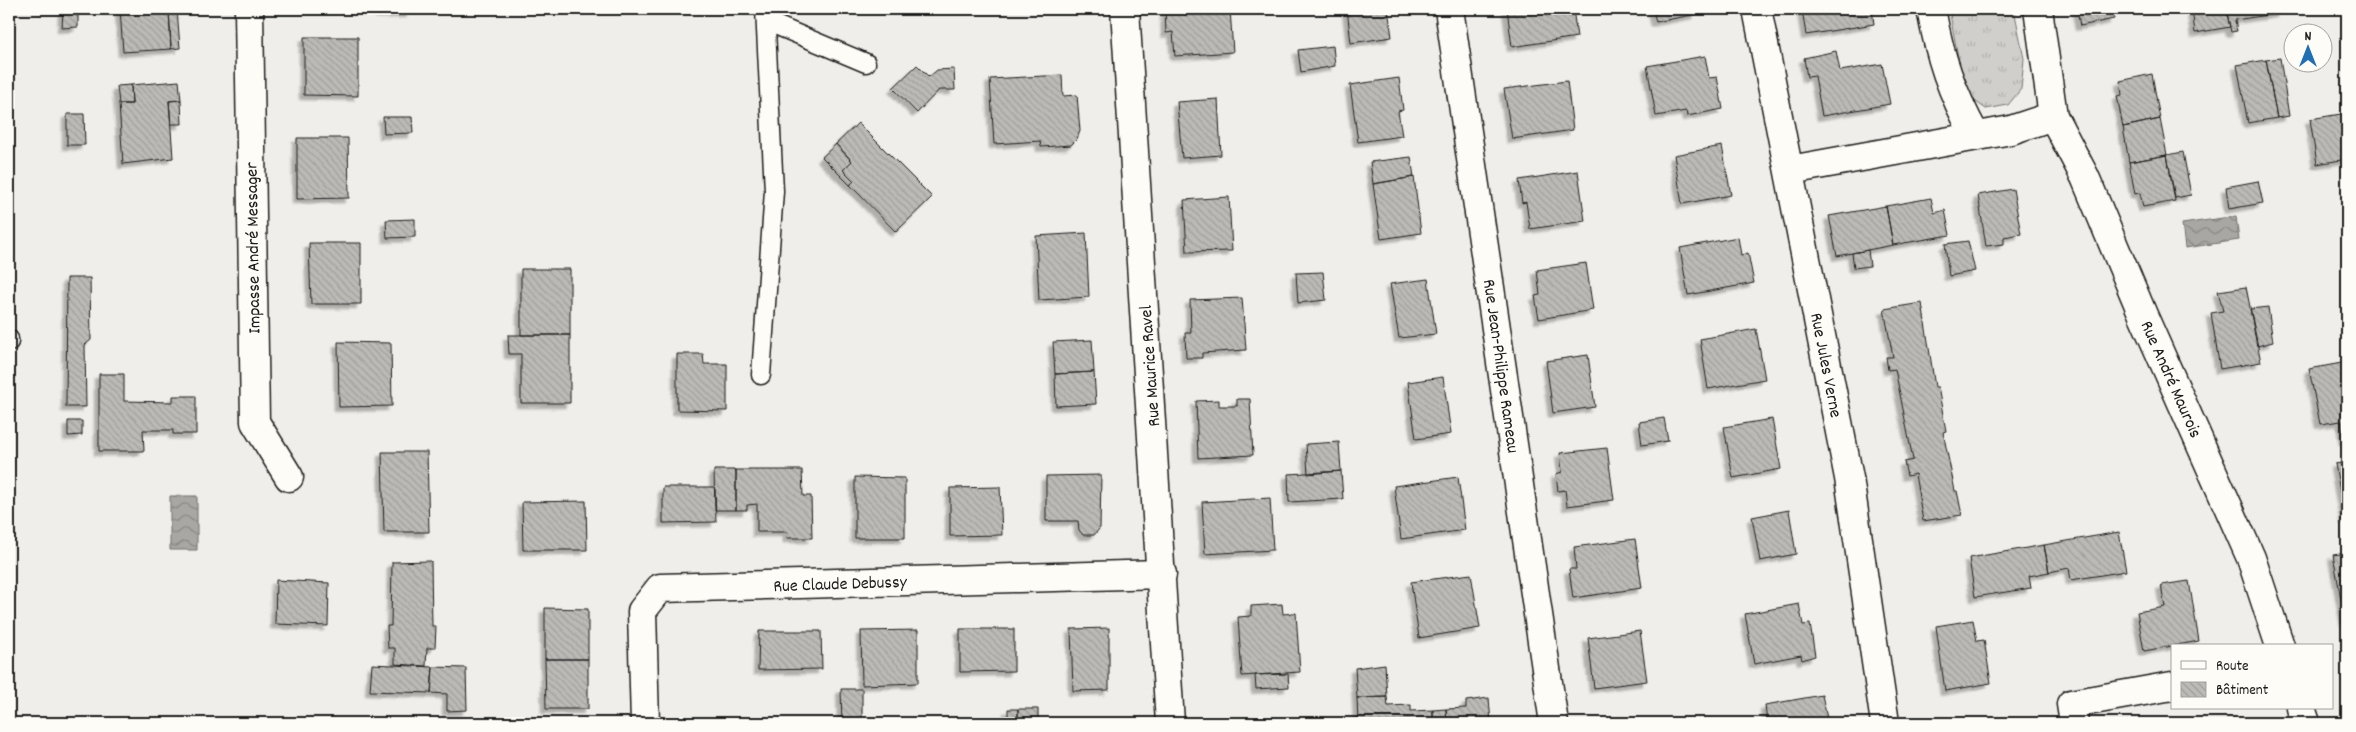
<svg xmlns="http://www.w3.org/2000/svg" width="2356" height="732" font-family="Dekko,sans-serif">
	<defs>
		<pattern id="grass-tufts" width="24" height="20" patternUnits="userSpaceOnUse" patternTransform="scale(1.25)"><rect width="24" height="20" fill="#d0cfcc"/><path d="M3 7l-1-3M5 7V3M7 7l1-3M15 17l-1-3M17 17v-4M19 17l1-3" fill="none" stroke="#b2b1af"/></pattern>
		<pattern id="water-waves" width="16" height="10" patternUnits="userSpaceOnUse" patternTransform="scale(1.25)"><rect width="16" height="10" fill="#a8a7a3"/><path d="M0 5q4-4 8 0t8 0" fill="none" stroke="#888784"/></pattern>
		<pattern id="building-back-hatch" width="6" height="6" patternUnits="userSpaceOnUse" patternTransform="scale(1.25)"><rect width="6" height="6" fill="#bbbab6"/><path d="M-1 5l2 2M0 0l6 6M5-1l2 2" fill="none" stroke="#a09f9c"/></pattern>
		<filter id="shadow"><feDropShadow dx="-4.5" dy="4.5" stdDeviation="1" flood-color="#0004"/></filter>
	</defs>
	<rect width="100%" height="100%" fill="#f0eeea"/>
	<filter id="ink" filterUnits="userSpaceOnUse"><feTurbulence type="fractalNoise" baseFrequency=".02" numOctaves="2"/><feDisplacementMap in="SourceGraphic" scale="10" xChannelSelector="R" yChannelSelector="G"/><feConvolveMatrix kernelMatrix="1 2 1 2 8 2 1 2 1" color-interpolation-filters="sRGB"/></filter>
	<g filter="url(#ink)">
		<path fill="url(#grass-tufts)" stroke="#767674" d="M1949,9h65l10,50 -3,30 -13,16 -22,4 -21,-15z"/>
		<path fill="url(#water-waves)" stroke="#706f6d" d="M2236,216l3,24 -54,8 -3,-24z
			M170,496h27v54h-27z"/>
		<path fill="url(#building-back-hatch)" stroke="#1c1c1c" filter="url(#shadow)" d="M78,9v18l-16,1 1,-18z
			M120,9h49l2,40 -48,3z
			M169,9h8l3,39 -9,1z
			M380,9h30l1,4h-31z
			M1165,9h65l3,43 -58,4 -2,-24 -7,1z
			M1347,9h41l4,28 -41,6z
			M1507,9h66l4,28 -65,10z
			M1653,9h43l1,5 -41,8z
			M1802,9h70l2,15 -68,11z
			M2077,9h35l2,10 -34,7z
			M2192,9h34l4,18 -35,6z
			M2226,9h55v4l-46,7 2,11 -6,1z
			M304,37h54v59l-54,-1z
			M1333,46l2,20 -34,6 -3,-22z
			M1836,51l4,20 42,-7 8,40 -68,12 -7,-40 -8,1 -3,-19z
			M1705,56l4,22 8,-1 6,32 -36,7 -1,-5 -30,5 -9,-50z
			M2280,58l9,58 -12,2 -11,-58z
			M2266,60l11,58 -29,5 -11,-58z
			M917,65l12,12 8,-7 17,-1 1,21h-16l-22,23 -24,-25z
			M2152,74l8,45 -37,8 -6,-31 5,-1 -2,-14z
			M1062,75l1,21 14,-1 3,36 -3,8 -6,6 -30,2 -1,-6 -46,3 -4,-65z
			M1399,78l4,32 -5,1 4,25 -44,6 -8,-57z
			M179,81l2,19 -12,1 4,57 -50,6 -4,-60h13l-1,-19z
			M1567,81l6,49 -61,9 -8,-50z
			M131,85l1,19h-13l-2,-18z
			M1218,99l3,56 -39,3 -5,-56z
			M181,100l1,24h-11l-2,-23z
			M2347,113v46l-30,5 -7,-45z
			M67,114h17l1,31h-18z
			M383,117h29l1,16 -29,1z
			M2160,119l7,36 -38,7 -6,-35z
			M858,123l74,74 -36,35 -46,-47 4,-4 -11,-11 9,-9 -16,-17z
			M297,138h51l1,60 -52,1z
			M836,144l16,17 -9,9 11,11 -4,4 -28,-28z
			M1722,146l9,49 -49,9 -8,-49z
			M2183,152l8,43 -16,3 -8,-43z
			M2167,155l8,46 -32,6 -3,-14 -5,1 -6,-32z
			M1411,157l3,20 -41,7 -3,-22z
			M1578,171l7,50 -55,8 -4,-27 -4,1 -3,-23z
			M1414,177l7,56 -40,6 -8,-55z
			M2258,181l5,22 -34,6 -3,-22z
			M2013,189l8,45 -17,3v7l-18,2 -8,-51z
			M1229,197l3,54 -45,1 -3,-52z
			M1931,198l3,15 11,-3 5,25 -57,10 -7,-39z
			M1886,206l7,39 -56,11 -8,-40z
			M415,219v18l-28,1 -1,-18z
			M1086,233l3,64 -50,3 -3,-64z
			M1738,237l3,18 7,-2 6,30 -66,12 -8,-47z
			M1968,241l7,30 -26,5 -4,-32z
			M309,243h52v61h-50z
			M1868,250l2,16 -16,2 -2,-15z
			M1586,263l7,47 -54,9 -4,-23 5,-1 -3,-25z
			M521,269h49v66h-49z
			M1323,272l3,28 -28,3 -2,-30z
			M67,278h23l1,62 -6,5 1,62h-20z
			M1428,279l8,55 -37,4 -9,-54z
			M2246,287l15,75 -41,7 -9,-56 12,-2 -5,-20z
			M1242,298l4,52 -44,3v5h-16l-1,-25h6l-1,-33z
			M1922,303l13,84h3l8,44 -3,1 12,59h2l5,24 -39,6 -8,-47 -8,2 -3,-14 9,-2 -18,-91 -7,1 -2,-13h7l-9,-48z
			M2268,307l5,35 -16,4 -7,-37z
			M1756,329l9,50 -57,10 -8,-50z
			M508,335h62v68h-49v-49h-12z
			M1092,340l2,32 -39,2 -2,-32z
			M338,342l53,1 1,63 -53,1z
			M677,354h26l1,10h23v47l-50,-1z
			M1588,355l7,52 -42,6 -7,-52z
			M2347,362v79h-3l-3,-20 -21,3 -11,-55z
			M1094,372l2,32 -40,2 -1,-32z
			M99,374h25v27l49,1v-6h23v38h-23v-4h-30l1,21h-45z
			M1443,377l8,57 -35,5 -8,-57z
			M1237,399h13l3,56 -55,3 -2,-57 23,-1v6h18z
			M1664,418l4,23 -26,4 -3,-23z
			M1772,419l9,50 -48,9 -9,-51z
			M68,421h14v14l-14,1z
			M1339,442l2,29 -33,3 -2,-30z
			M1607,448l7,52 -47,6 -2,-16 -7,1 -2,-17 6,-2 -2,-19z
			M382,452h45l2,80h-45z
			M2347,462v57h-2l-10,-55z
			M714,470h22v40h-21z
			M736,470h66l1,26h8l1,42h-25l1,-6h-31v-28l-10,1v5h-11z
			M1341,471l2,28 -54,3 -1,-28z
			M1101,475l-1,53 -6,7h-11l-4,-5 -1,-9h-32v-45z
			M855,477l50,1v60h-50z
			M1458,477l7,53 -64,9 -7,-53z
			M663,487h52l1,35 -53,1z
			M1000,487l2,48 -52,1v-48z
			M1270,498l3,52 -68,4 -3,-52z
			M586,501l1,49h-64l-1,-48z
			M1789,510l7,44 -36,7 -8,-44z
			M2119,532l7,39 -55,9 -2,-12 -20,4 -5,-27z
			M1635,539l7,49 -69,10 -4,-29h7l-2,-22z
			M2044,545l5,27 -20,4 2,12 -56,9 -6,-39z
			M2347,553v68h-2l-12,-66z
			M431,561l1,65h4l-1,22h-8l-1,18 -31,-2v-16h-7l-1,-22h4l1,-64z
			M1471,574l9,54 -61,10 -8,-56z
			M276,580l53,3 -1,43 -53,-2z
			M2189,581l10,60 -55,10 -7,-39 28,-5 -4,-22z
			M1282,604l1,10 13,-1 4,59 -58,4 -4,-59 13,-1v-10z
			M1799,604l4,21 7,-1 5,32 -13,4 -1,-5 -47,9 -9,-50z
			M545,608l43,1v50h-43z
			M1973,620l4,21 7,-1 7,43 -46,8 -9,-65z
			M1109,628v62l-36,1 -2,-62z
			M960,629h54v42l-54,1z
			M918,630v53l-56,2 -1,-54z
			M759,631h62l1,38 -64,1z
			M1640,631l7,50 -53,7 -6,-50z
			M545,659h43v50h-42z
			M372,664l61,3 -2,26 -61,-2z
			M1385,664l2,33 -30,1 -2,-30z
			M433,667l33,1 1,42 -20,1v-17l-16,-1z
			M1288,674l1,13 -33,2 -1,-14z
			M841,689h21v34h-20z
			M1822,695l6,28h-61l-2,-18z
			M1387,697l1,9 23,-1v6l22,-1v13h-75l-1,-25z
			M1489,698l2,25h-44l-1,-14 20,-1v-7z
			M1008,709h10v14h-10z
			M1018,709h20v14h-20z
			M1446,709l1,14h-14v-13z
			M2023,720l1,3h-23z"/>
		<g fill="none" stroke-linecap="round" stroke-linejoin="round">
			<defs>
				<path id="service" d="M766,21l100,42
					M9,339v3
					M761,375l13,-184 -9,-182"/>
				<path id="minor" d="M249,9l6,413 34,55
					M1125,9l45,714
					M1449,9l105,714
					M1757,9l92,469 36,245
					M1931,9c9,49 20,82 44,126
					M2038,9l15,107
					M1790,170l221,-40 42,-14 32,61 58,138 108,243 29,88
					M2301,708l5,15
					M645,723l-3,-112 18,-23 502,-14
					M2074,723l-3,-19 101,-18"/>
			</defs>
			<use href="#service" stroke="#1c1c1c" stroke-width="21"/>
			<use href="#minor" stroke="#1c1c1c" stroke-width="31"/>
			<use href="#service" stroke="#fdfcf7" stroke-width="18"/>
			<use href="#minor" stroke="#fdfcf7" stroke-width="28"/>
		</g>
	</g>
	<g text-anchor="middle" stroke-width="4" stroke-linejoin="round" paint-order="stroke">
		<g font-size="18" fill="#1c1c1c" stroke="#fdfcf7">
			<text transform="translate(252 248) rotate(-91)" y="6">Impasse André Messager</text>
			<text transform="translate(1827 365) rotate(79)" y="6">Rue Jules Verne</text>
			<text transform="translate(1149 366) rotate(-94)" y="6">Rue Maurice Ravel</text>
			<text transform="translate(1502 366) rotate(82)" y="6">Rue Jean-Philippe Rameau</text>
			<text transform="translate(2172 379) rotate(66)" y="6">Rue André Maurois</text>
			<text transform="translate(840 583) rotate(-2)" y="6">Rue Claude Debussy</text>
		</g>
	</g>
	<rect width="2356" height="732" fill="none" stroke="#fdfcf7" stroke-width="30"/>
	<rect x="15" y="15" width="2326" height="702" fill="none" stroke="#1c1c1c" stroke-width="2" filter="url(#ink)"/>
	<rect x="2171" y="644" width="162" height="65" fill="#fdfcf7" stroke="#a3a29f"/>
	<rect x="2181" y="661" width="25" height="8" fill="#fdfcf7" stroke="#a3a29f"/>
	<text x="2216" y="670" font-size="15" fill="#1c1c1c">Route</text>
	<rect x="2181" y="682" width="25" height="15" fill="url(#building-back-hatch)" stroke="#a3a29f"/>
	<text x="2216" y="694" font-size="15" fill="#1c1c1c">Bâtiment</text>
	<g transform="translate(2308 48)"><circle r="24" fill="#fdfcf7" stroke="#a3a29f"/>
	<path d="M0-4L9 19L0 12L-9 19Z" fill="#1f6fb2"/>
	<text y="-8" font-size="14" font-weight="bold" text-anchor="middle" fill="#1c1c1c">N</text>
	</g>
</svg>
